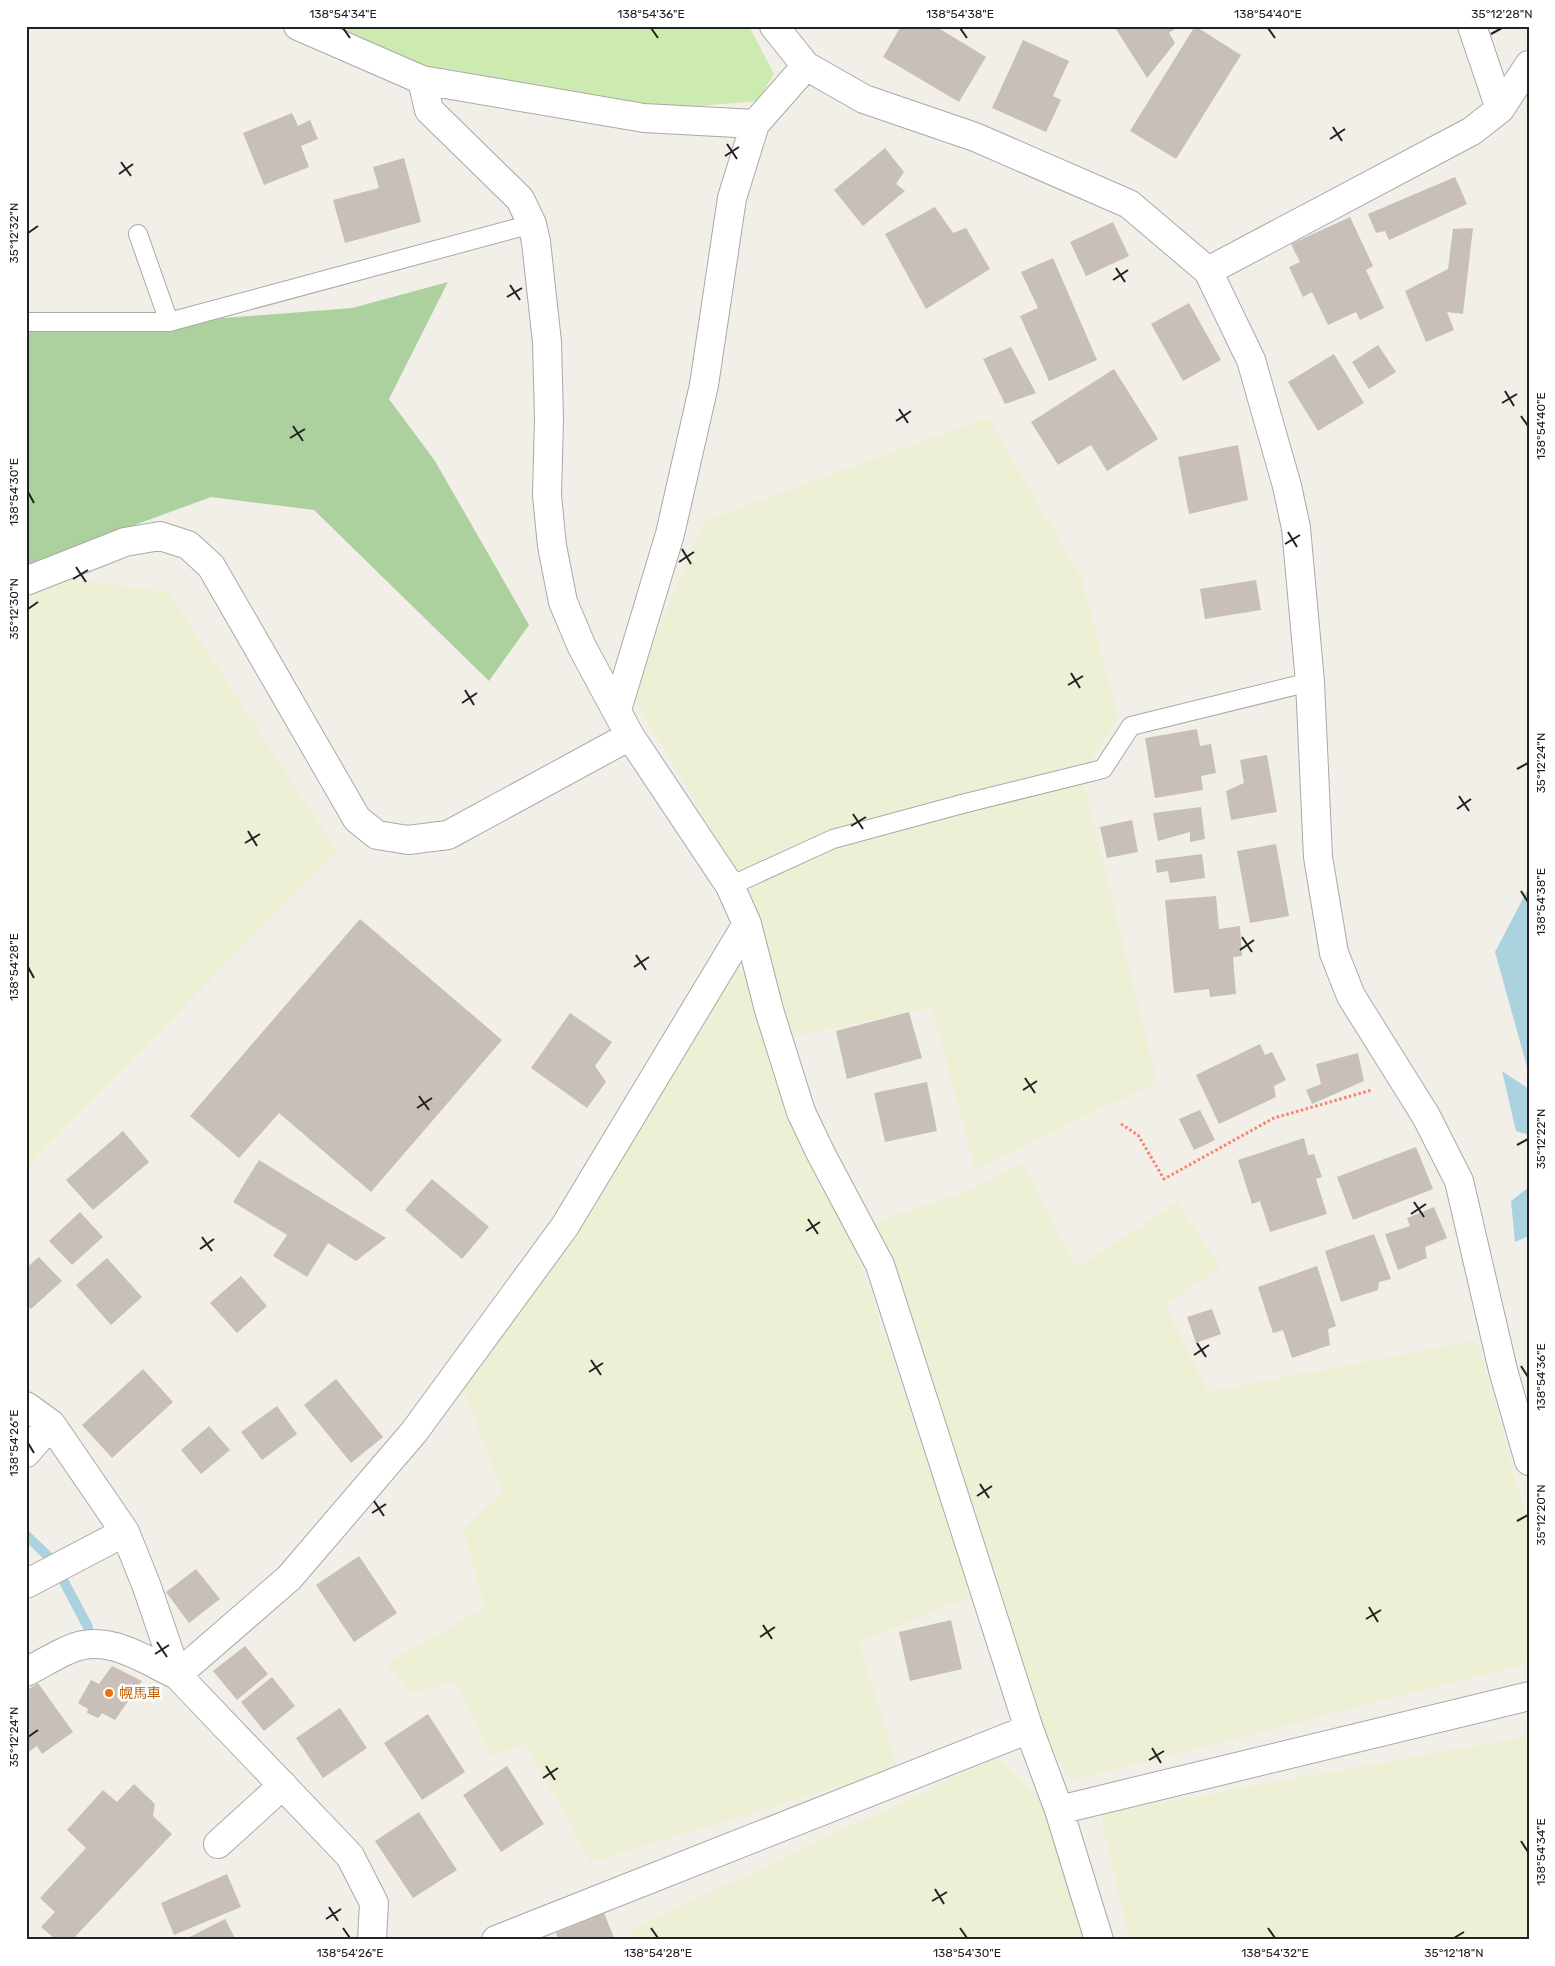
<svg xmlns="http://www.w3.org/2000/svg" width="1555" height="1966" font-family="Rubik,'Noto Sans JP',sans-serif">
	<rect width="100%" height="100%" fill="#f2efe9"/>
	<path fill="#eef0d5" d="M988,417l93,160 38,141 -37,57 75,307 -182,88 -43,-162 -144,29 -38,-145 -105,-173 -12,-30 71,-168z
		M69,579l100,13 168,259 -311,317v-572z
		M730,969l21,2 36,147 66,124 120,353 -114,47 39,127 -307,93 -66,-119 -34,14 -36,-76 -44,13 -25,-30 99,-57 -22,-78 39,-37 -39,-104z
		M1022,1163l55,105 100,-66 44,65 -56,38 43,87 269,-52 52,188v135l-458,118 -35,-59 -164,-499 102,-34z
		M1529,1736v204h-400l-29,-126z
		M998,1757l47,47 41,136h-452l-4,-10z"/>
	<path fill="#cdebb0" d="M333,26h416l25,48 -16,27 -107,9 -218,-37z"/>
	<path fill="#add19e" d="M448,282l-59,117 46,62 94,164 -40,56 -175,-171 -103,-13 -185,68v-236l45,1 281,-22z"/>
	<path fill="#aad3df" d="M1529,887v187l-34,-122z
		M1502,1071l27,18v46l-13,-4z
		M1529,1187v49l-14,6 -4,-41z"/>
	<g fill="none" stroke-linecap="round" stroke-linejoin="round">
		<path stroke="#aad3df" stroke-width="10" d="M26,1535l27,26 35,66"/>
	</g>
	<path fill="#c7bfb8" d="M901,26h34l51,31 -27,45 -76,-45z
		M1114,26h65l-10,7 6,10 -28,35z
		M1195,26l46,29 -65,104 -46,-28z
		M1023,40l46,21 -16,35 8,4 -15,32 -54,-24z
		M292,113l6,13 12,-6 8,19 -17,7 8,21 -45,18 -21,-52z
		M885,148l19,24 -8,12 9,7 -42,35 -29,-36z
		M404,158l17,64 -76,21 -12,-43 46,-12 -6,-21z
		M1455,177l12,27 -78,36 -4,-9 -9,2 -8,-19z
		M935,207l18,26 13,-5 24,41 -64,40 -41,-75z
		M1350,217l23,49 -7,4 18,38 -24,12 -4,-8 -28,13 -16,-33 -9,5 -14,-30 11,-5 -9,-18z
		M1113,222l16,34 -43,20 -16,-34z
		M1473,228l-10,86 -16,-2 7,18 -28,12 -21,-51 43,-22 5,-40z
		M1053,258l44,102 -48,21 -29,-65 18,-8 -17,-36z
		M1189,303l32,57 -38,21 -32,-57z
		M1378,345l18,27 -27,17 -17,-27z
		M1011,347l25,46 -31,11 -22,-45z
		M1334,354l30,49 -46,28 -30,-49z
		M1114,369l44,70 -51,32 -16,-26 -33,20 -27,-43z
		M1238,445l10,55 -59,14 -11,-57z
		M1256,580l5,30 -56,9 -5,-30z
		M1197,729l3,17 11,-2 5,29 -15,3 2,14 -48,8 -10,-60z
		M1267,755l10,57 -46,8 -5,-29 18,-8 -4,-23z
		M1201,807l4,32 -15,3v-10l-32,9 -5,-28z
		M1132,820l6,32 -31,6 -7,-31z
		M1276,844l13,72 -39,7 -13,-72z
		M1202,854l3,24 -35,5 -2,-12 -11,2 -2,-13z
		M1216,896l3,33 21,-3 2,30 -9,1 3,37 -26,3 -1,-8 -35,4 -9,-93z
		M360,919l142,121 -131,152 -92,-79 -40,45 -49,-42z
		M909,1012l13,46 -75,21 -11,-48z
		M570,1013l42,29 -17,24 11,16 -19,26 -56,-40z
		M1260,1044l5,11 7,-3 14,28 -12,6 2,11 -57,27 -23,-49z
		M1358,1053l6,28 -52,23 -6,-14 15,-6 -5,-20z
		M927,1082l10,49 -52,11 -11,-49z
		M1200,1110l15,30 -21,10 -15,-31z
		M123,1131l26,31 -56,48 -27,-30z
		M1304,1138l4,17 6,-1 8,23 -6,2 11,35 -57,18 -10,-31 -8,3 -14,-44z
		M1416,1147l17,42 -80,31 -16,-43z
		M259,1160l127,78 -30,23 -28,-18 -21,34 -34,-21 14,-21 -54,-33z
		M432,1179l57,48 -27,32 -57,-49z
		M1434,1207l13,31 -22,9 2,11 -29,12 -13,-36 25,-8 -3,-8z
		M80,1212l23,25 -31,28 -23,-24z
		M1374,1234l17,45 -12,3 -1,8 -37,12 -16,-51z
		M39,1257l23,24 -31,28 -5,-5v-36z
		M107,1258l35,39 -31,28 -35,-40z
		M1317,1266l19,60 -8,3 2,16 -38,13 -9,-28 -10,3 -15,-46z
		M241,1276l26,30 -30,27 -27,-30z
		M1212,1309l9,25 -25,9 -9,-26z
		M143,1369l30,33 -61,56 -30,-33z
		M336,1379l47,58 -32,26 -47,-58z
		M277,1406l20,28 -35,26 -21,-28z
		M209,1426l21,24 -29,24 -20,-24z
		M359,1556l38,57 -43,29 -38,-57z
		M196,1569l24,30 -31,24 -23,-31z
		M951,1620l11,49 -52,12 -11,-49z
		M245,1646l23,28 -31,26 -24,-29z
		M112,1666l30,15 -27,39 -13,-7 -4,5 -11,-5 1,-4 -10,-6 13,-23 8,4z
		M272,1677l23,29 -31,25 -23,-29z
		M38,1683l35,49 -31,22 -5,-8 -11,8v-63z
		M340,1708l27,40 -44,30 -27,-40z
		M428,1714l37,58 -43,28 -38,-57z
		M507,1766l37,58 -43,28 -38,-57z
		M134,1784l21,20 -2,12 19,18 -100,106h-16l-15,-13 14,-15 -15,-14 46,-50 -19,-18 36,-40 14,12z
		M419,1812l38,58 -44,28 -38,-57z
		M227,1874l14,33 -67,28 -13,-32z
		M604,1913l11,27h-56l-3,-7z
		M225,1919l11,21h-52z"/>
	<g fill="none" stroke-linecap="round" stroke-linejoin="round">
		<defs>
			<path id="lane" d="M138,234l31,88
				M26,322h143l363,-98
				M730,886l103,-47 129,-35 141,-35 28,-43 179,-44"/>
			<path id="street" d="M298,26l124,54 222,38 111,6
				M774,26l32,40 58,33 111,38 154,67 79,67 43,89 36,126 9,42 14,154 8,175 16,96 17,43 75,120 33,65 44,189 26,91
				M1472,26l28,83
				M422,80l7,30 91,89 12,25 4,18 11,100 2,77 -2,76 5,51 11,56 19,45 48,89 100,150 17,38 22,86 32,102 20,42 59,111 149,464 30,81 40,130
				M1208,271l264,-140 28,-22 29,-44
				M26,581l99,-39 35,-6 28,9 23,21 146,253 20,16 31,5 40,-5 182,-99
				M617,710l53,-176 34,-149 28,-187 23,-74 51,-58
				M26,1406l25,18 74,108 22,55 30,88 173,181 24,47 -2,37
				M26,1453l25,-29
				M26,1584l99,-52
				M26,1672c14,-7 28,-16 42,-22 38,-18 75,9 109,25l112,-97 125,-146 151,-206 182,-302
				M1059,1810l470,-114
				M218,1844l65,-59
				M496,1940l533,-211"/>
		</defs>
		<use href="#lane" stroke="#a9a9a9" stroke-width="20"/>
		<use href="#street" stroke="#a9a9a9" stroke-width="30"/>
		<path stroke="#fa8072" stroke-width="3" stroke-dasharray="2.5 2.5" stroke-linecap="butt" d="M1121,1124l17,11 26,44 110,-61 98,-28"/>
		<use href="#lane" stroke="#fff" stroke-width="18"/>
		<use href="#street" stroke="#fff" stroke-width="28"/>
	</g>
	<path fill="none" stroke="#222" stroke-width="2" d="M343,28l7,10M651,28l7,10M960,28l7,10M1268,28l7,10M1491,34l11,-6M1333,127l9,14M1330,139l15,-10M727,144l10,15M725,156l14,-9M121,162l10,14M119,174l14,-10M28,233l10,-7M1116,268l9,14M1113,280l15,-10M510,285l10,15M507,297l15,-9M1505,391l9,15M1502,403l15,-9M899,409l9,14M1521,416l7,10M896,421l15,-10M293,426l10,15M290,438l15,-9M28,492l6,11M1288,532l9,15M1285,544l15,-9M682,549l9,15M679,562l15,-10M76,567l10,15M73,579l15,-9M28,609l10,-7M1071,673l9,15M1068,685l15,-9M465,690l9,15M462,703l15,-10M1517,769l11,-6M1459,796l10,15M1457,809l14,-10M853,814l10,15M851,826l15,-9M248,831l9,15M245,843l15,-9M1521,891l7,11M1242,937l10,15M1240,950l14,-10M636,955l10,15M28,967l6,11M634,967l15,-10M1025,1078l10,15M1023,1090l14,-9M419,1096l10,14M417,1108l15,-10M1517,1145l11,-6M1414,1202l10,15M1411,1214l15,-10M808,1219l10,15M806,1231l14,-9M202,1237l10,14M200,1249l14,-10M1197,1343l9,14M1194,1355l15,-10M591,1360l10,15M1521,1366l7,11M589,1372l14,-9M28,1443l6,10M980,1484l9,14M977,1496l15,-10M374,1501l10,15M372,1513l14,-9M1517,1521l11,-6M1369,1607l9,15M1366,1619l15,-9M763,1625l9,14M760,1637l15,-10M157,1642l10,15M155,1654l14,-9M28,1737l10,-7M1152,1748l9,15M1149,1760l15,-9M546,1766l9,14M543,1778l15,-10M1521,1841l7,11M935,1889l9,15M932,1901l15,-9M329,1907l9,14M326,1919l15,-10M343,1928l7,10M651,1928l7,10M960,1928l7,10M1268,1928l7,10M1454,1938l10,-6"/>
	<circle fill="#e8710a" stroke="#fff" stroke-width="2" cx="109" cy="1693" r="5"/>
	<g text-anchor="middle" stroke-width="5" stroke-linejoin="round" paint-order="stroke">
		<g font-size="14" fill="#c56008" stroke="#fff" text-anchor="start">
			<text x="119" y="1698">幌馬車</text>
		</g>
	</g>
	<rect width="1555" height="1966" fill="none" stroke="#ffffff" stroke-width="55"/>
	<rect x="28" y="28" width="1500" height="1910" fill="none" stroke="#222" stroke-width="2"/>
	<g font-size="12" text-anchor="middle" fill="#222">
		<text x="343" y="18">138°54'34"E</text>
		<text x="651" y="18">138°54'36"E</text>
		<text x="960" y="18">138°54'38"E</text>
		<text x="1268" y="18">138°54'40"E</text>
		<text x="1502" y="18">35°12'28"N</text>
		<text transform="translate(14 233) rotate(-90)" y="4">35°12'32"N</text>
		<text transform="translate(1541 426) rotate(-90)" y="4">138°54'40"E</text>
		<text transform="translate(14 492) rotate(-90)" y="4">138°54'30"E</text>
		<text transform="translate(14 609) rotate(-90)" y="4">35°12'30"N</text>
		<text transform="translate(1541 763) rotate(-90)" y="4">35°12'24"N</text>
		<text transform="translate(1541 902) rotate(-90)" y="4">138°54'38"E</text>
		<text transform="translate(14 967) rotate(-90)" y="4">138°54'28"E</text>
		<text transform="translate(1541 1139) rotate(-90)" y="4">35°12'22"N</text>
		<text transform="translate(1541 1377) rotate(-90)" y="4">138°54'36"E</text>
		<text transform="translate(14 1443) rotate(-90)" y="4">138°54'26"E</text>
		<text transform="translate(1541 1515) rotate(-90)" y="4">35°12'20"N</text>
		<text transform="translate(14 1737) rotate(-90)" y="4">35°12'24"N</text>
		<text transform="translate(1541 1852) rotate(-90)" y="4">138°54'34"E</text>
		<text x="350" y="1957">138°54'26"E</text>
		<text x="658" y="1957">138°54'28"E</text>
		<text x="967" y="1957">138°54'30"E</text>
		<text x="1275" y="1957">138°54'32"E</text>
		<text x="1454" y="1957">35°12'18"N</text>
	</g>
</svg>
